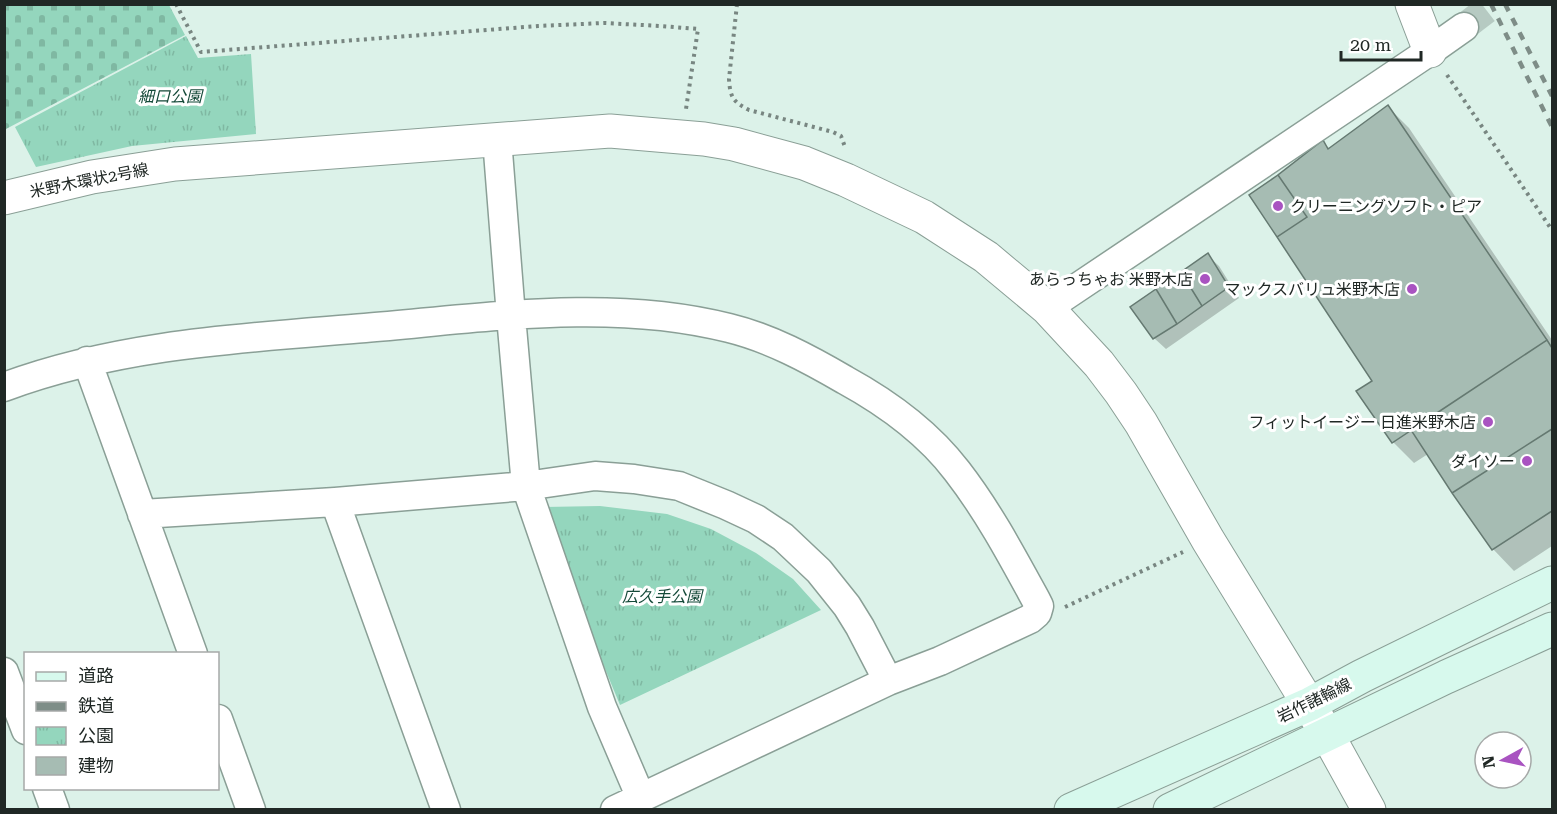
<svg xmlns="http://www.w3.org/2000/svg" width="1557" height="814" font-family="'Roboto Serif','Noto Sans JP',serif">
	<defs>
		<pattern id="cemetery-stones" width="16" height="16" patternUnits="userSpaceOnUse" patternTransform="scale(1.5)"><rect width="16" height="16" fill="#94d6bd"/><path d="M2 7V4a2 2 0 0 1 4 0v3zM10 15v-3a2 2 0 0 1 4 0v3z" fill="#7fb8a2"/></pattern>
		<pattern id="park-tufts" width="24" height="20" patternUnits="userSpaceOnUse" patternTransform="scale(1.5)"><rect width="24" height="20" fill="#94d6bd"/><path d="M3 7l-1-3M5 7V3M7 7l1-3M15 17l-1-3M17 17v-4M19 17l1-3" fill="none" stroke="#7fb8a2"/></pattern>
	</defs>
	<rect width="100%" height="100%" fill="#dcf2e9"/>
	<path fill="url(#cemetery-stones)" d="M4,5h165l16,30 -179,94 -2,-3z"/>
	<path fill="url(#park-tufts)" d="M186,36l12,22 53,-4 5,80 -124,12 -96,21 -21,-40z
		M600,506l67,8 44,15 45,24 37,26 28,31 -201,95 -78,-188 2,-10z"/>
	<path fill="#0003" d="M1388,107l21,21 143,212v206l-38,25 -21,-22 -65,-95 -14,9 -21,-21 -19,-61 -51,-239 7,7z
		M1207,255l12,11 20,32 -73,51 -12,-11 -22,-31z"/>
	<path fill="#a6bcb3" stroke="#657971" stroke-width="1.5" d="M1388,105l159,235 -155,103 -36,-52 16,-10 -95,-144 30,-20 -29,-42 45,-35 5,9z
		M1278,175l29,42 -30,20 -28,-42z
		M1208,253l21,34 -27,19 -21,-34z
		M1181,272l21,34 -25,18 -21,-35z
		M1156,289l21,35 -24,15 -23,-32z
		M1547,340l5,8v81l-100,64 -41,-63z
		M1552,429v82l-60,39 -40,-57z"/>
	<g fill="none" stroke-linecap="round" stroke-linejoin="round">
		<path stroke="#b6cac2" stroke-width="28" stroke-dasharray="28 14" stroke-linecap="butt" d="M1464,27l30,-23"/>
		<defs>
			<path id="minor" d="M497,139l14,177 15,170 76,221 39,91
				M1047,308l383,-257 34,-24
				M87,361l106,293
				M4,387c115,-43 240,-49 361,-59 119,-10 246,-30 364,0 41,10 80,31 116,52 42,23 83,53 112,91 31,40 55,85 79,129l3,6 -2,7 -7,6 -90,42 -52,20 -273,129
				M335,502l111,308
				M142,514l193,-12 191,-16 69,-10 39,3 45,7 47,19 30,14 27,18 36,34 28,35 13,21 28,54
				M4,672l22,58
				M218,719l33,91
				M47,788l8,22"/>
			<path id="tertiary" d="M1412,4l18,47
				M4,198l88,-21 83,-13 435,-33 94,8 30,5 70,19 42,17 78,37 62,40 61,51 52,56 22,29 20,30 67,117 119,194 42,76"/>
			<path id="secondary" d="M1071,810l239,-106 52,-28 190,-93
				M1170,810l276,-133 106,-48"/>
		</defs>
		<use href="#minor" stroke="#8a9f96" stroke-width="31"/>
		<use href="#tertiary" stroke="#8a9f96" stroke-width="35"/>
		<use href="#secondary" stroke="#8a9f96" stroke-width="35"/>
		<path stroke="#788681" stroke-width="4" stroke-dasharray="3 4.5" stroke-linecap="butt" d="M176,4l25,48 337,-26 66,-3 57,3 37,3 -12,80
			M737,4l-8,75c1,18 4,23 20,31l84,22 8,4 4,11
			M1447,75l105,155
			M1065,607l118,-55"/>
		<use href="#minor" stroke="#fff" stroke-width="28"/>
		<use href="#tertiary" stroke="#fff" stroke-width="33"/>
		<use href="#secondary" stroke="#d7f9ed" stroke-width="33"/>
		<path stroke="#7e8d87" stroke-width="4.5" stroke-dasharray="8 8" stroke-linecap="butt" d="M1491,4l61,123
			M1505,4l47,92"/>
	</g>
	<g fill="#a953c1" stroke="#fff" stroke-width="2">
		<circle cx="1278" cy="206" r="6"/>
		<circle cx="1205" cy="279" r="6"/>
		<circle cx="1412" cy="289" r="6"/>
		<circle cx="1488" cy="422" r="6"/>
		<circle cx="1527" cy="461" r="6"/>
	</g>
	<g text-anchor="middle" stroke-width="6" stroke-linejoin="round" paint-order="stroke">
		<g font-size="16" font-style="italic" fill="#154a39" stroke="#fff">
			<text x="170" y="102">細口公園</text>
			<text x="662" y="602">広久手公園</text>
		</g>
		<g font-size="16" fill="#202825" stroke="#fff">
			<text transform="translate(89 180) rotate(-11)" y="6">米野木環状2号線</text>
			<text transform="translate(1314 700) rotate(-26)" y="6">岩作諸輪線</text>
		</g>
		<g font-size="16" fill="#202825" stroke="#fff" text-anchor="end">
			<text x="1290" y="212" text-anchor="start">クリーニングソフト・ピア</text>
			<text x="1193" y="285">あらっちゃお 米野木店</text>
			<text x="1400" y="295">マックスバリュ米野木店</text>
			<text x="1476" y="428">フィットイージー 日進米野木店</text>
			<text x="1515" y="467">ダイソー</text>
		</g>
	</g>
	<rect width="1557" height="814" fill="none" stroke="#202825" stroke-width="12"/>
	<rect x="24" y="652" width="195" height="138" fill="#ffffff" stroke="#a6a9a8" stroke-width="1.5"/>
	<rect x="36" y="672" width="30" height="9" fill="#d7f9ed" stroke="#a6a9a8" stroke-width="1.5"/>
	<text x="78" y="682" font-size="18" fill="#202825">道路</text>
	<rect x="36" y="702" width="30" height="9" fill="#7e8d87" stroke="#a6a9a8" stroke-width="1.5"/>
	<text x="78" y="712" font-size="18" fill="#202825">鉄道</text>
	<rect x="36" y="727" width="30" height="18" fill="url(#park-tufts)" stroke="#a6a9a8" stroke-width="1.5"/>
	<text x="78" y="742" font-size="18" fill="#202825">公園</text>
	<rect x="36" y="757" width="30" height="18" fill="#a6bcb3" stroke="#a6a9a8" stroke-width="1.5"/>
	<text x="78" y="772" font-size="18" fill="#202825">建物</text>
	<g transform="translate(1503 760) rotate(262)"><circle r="28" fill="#ffffff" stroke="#a6a9a8" stroke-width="1.5"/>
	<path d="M0-4.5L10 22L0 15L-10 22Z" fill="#a953c1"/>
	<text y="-9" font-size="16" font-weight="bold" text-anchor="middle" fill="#202825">N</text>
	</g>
	<path d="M1341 51v9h80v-9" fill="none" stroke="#202825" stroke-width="3"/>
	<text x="1350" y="51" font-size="18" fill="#202825" stroke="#ffffff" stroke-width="4.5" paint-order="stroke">20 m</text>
</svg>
